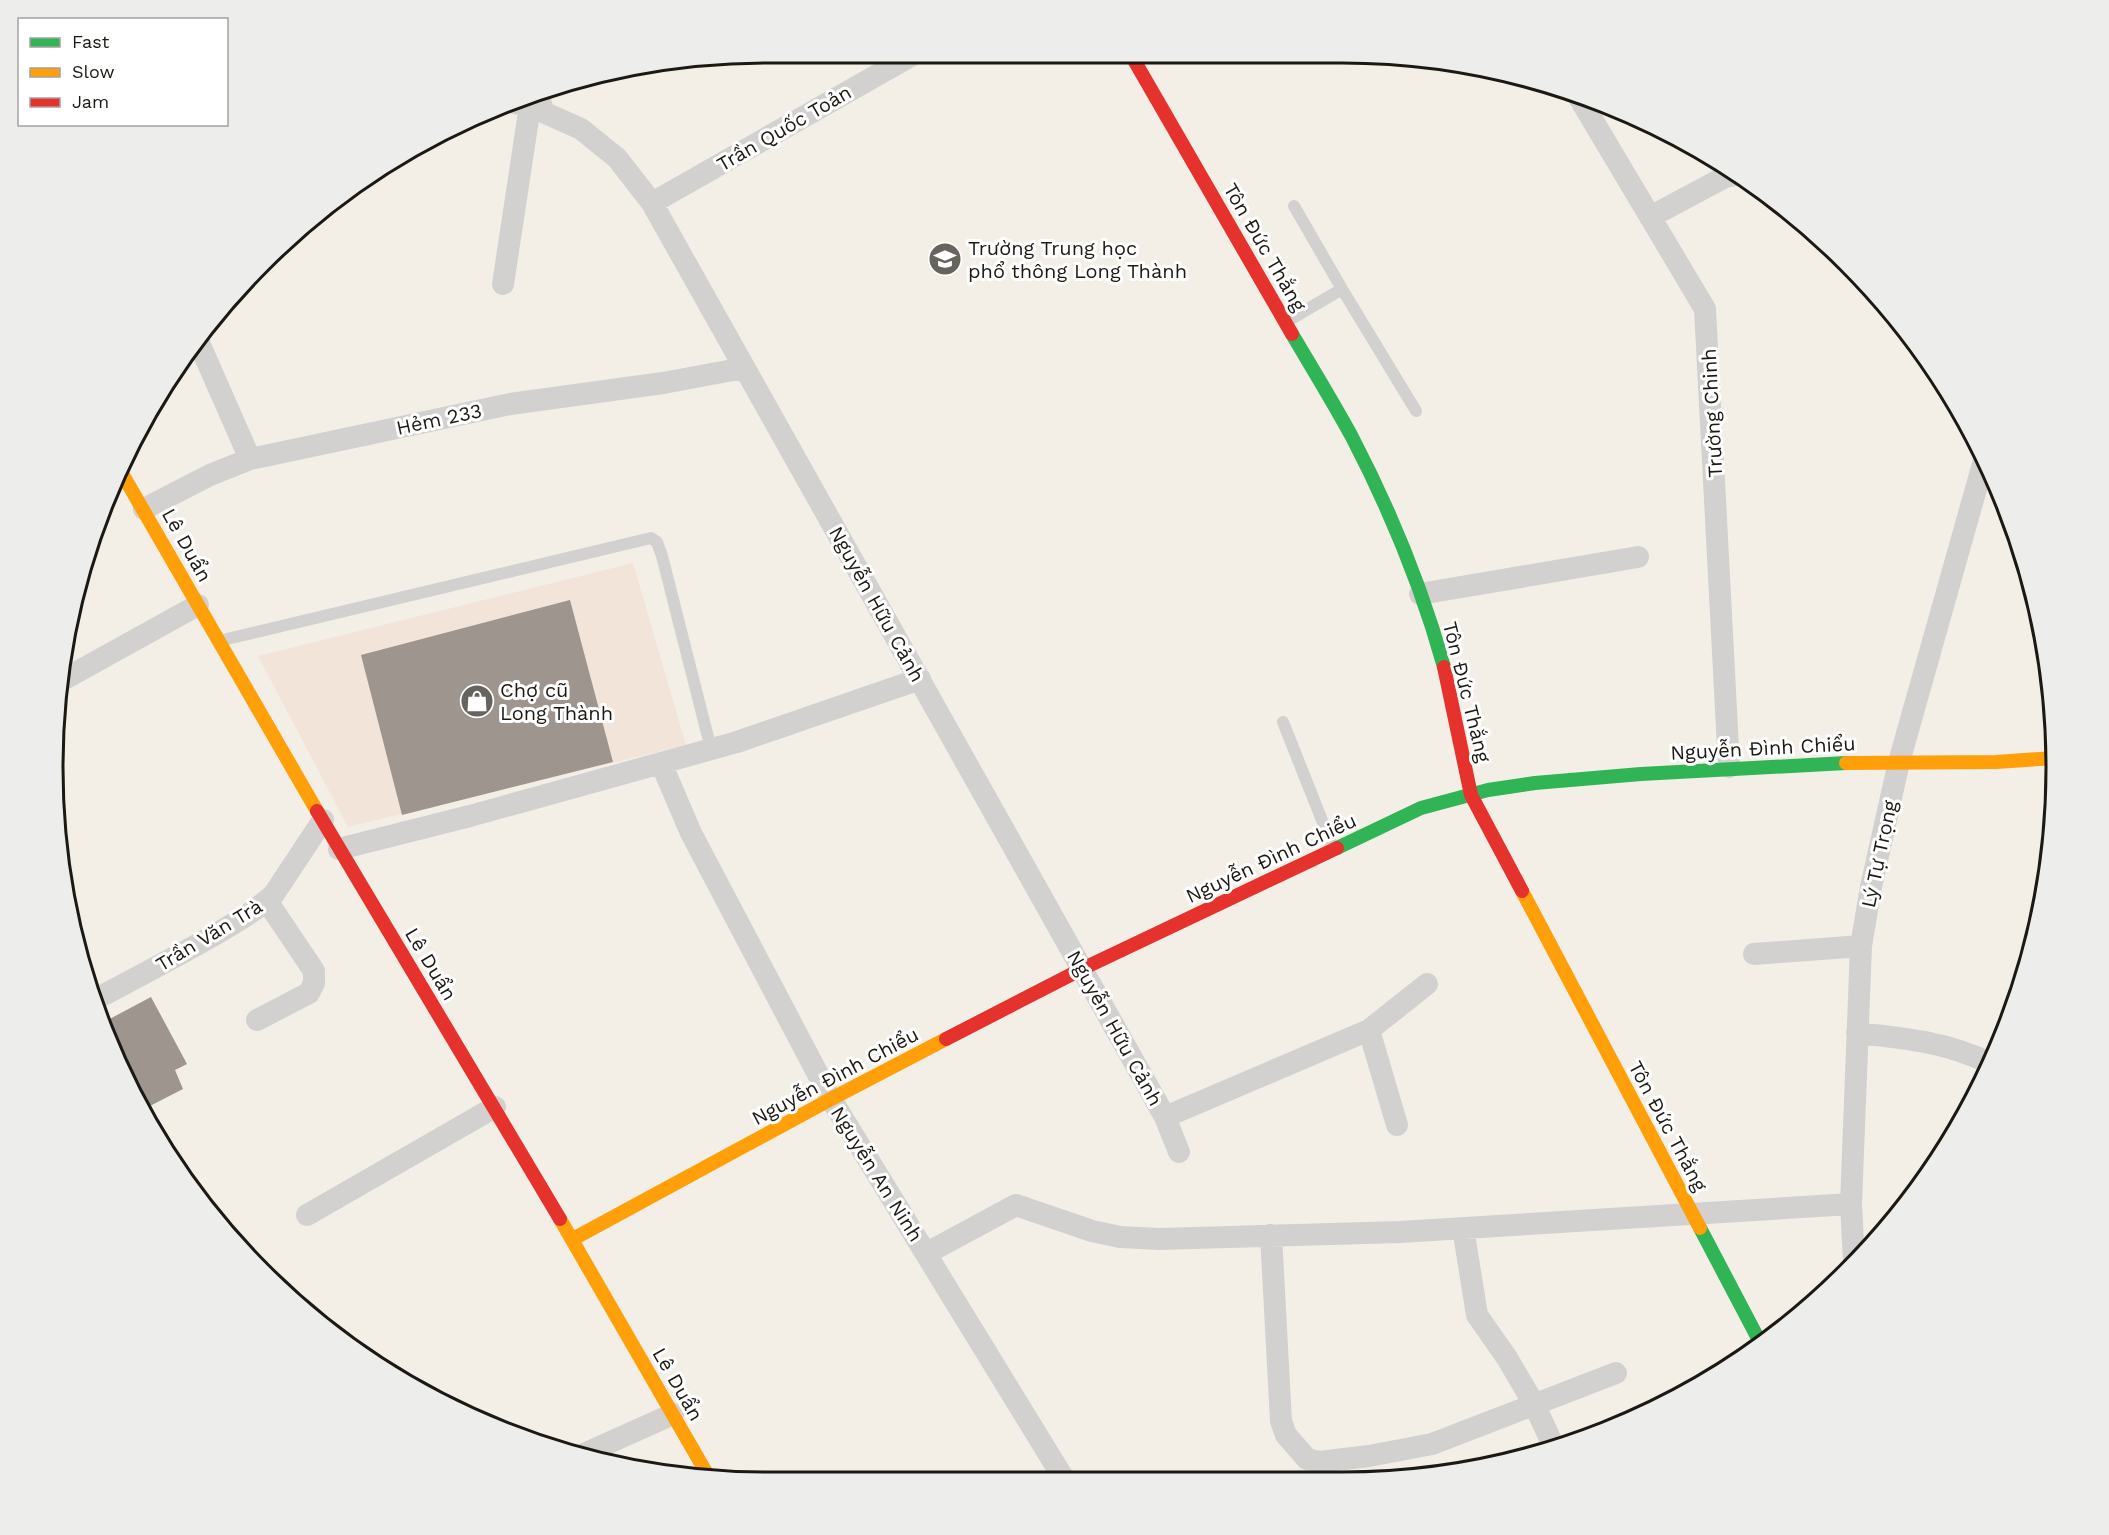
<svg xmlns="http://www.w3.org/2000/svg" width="2109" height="1535" font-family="'Work Sans',sans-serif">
	<rect width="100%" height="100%" fill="#f3efe6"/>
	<path fill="#f3e4da" d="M633,563l53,182 -338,82 -90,-171z"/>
	<path fill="#9d958e" d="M570,600l43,162 -211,53 -41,-160z
		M151,997l36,67 -12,6 8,19 -37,19 -39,-67 -5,-18z"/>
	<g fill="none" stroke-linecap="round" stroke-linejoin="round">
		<path stroke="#d2d1cf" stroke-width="12" d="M1294,206l48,83
			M1286,322l56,-33 74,122
			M223,640l428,-102 6,4 5,14 49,193
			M1283,722l50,126"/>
		<path stroke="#d2d1cf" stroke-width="22" d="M538,92l5,20 38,17 36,29 35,45 513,914 14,35
			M1577,94l128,215 24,458
			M509,102l21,4 13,6
			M652,203l264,-150
			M1650,217l75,-40 15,-3
			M503,284l27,-178
			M199,343l51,116
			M144,509l66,-34 40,-16 260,-55 153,-21 81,-15
			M1420,594l218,-37
			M59,682l139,-77
			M661,763l30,70 140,266 233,380
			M339,849l131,-33 267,-74 183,-63
			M1754,954l107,-8
			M96,999c38,-20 76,-40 113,-61 22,-13 46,-26 65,-44l49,-74
			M257,1020l52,-27 5,-10v-12l-47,-70
			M1369,1030l28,95
			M1857,1033c46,5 90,9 132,30
			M1165,1117l204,-87 58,-46
			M307,1215l188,-108
			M1463,1228l14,87 30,43 27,46 19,41
			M1271,1235l10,186 5,14 21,24 12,3 50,-6 63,-12 184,-71
			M927,1253l89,-48 76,26 28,6 39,2 241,-7 451,-28
			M1854,1262l-3,-58 10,-258 10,-59 28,-125 86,-305
			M584,1454l89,-40"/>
		<path stroke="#30b455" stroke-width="14" d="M1292,334c20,34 41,68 60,103 38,73 70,151 92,230
			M1337,848l84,-40 67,-18 47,-7 106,-9 205,-11
			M1700,1228l61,116"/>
		<path stroke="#ff9f0a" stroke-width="14" d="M120,470l197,341
			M1846,763l150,-1 58,-4
			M1522,891l178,337
			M560,1219l150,260
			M573,1239l258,-140 115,-60"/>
		<path stroke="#e5322d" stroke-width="14" d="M1130,53l162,281
			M1444,667l27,128 51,96
			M317,811l243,408
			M946,1039l136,-70 255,-121"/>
	</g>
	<defs>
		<symbol id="school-disc" viewBox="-11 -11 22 22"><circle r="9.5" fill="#67645d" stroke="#fff"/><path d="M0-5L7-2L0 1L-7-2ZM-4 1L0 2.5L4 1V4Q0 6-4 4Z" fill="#fff"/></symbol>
		<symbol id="shop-disc" viewBox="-11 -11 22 22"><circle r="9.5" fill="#67645d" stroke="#fff"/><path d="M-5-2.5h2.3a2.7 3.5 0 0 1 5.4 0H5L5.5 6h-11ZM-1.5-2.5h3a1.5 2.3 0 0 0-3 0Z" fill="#fff"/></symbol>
	</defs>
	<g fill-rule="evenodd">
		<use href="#school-disc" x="926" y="240" width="38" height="38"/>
		<use href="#shop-disc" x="458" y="682" width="38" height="38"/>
	</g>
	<g text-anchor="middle" stroke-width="6" stroke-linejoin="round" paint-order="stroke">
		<g font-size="20" fill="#1c1913" stroke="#fff">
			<text transform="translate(784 128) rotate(-30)" y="7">Trần Quốc Toản</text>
			<text transform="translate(1265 247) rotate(60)" y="7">Tôn Đức Thắng</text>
			<text transform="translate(1712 413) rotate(-93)" y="7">Trường Chinh</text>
			<text transform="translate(439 419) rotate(-12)" y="7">Hẻm 233</text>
			<text transform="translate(187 545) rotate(61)" y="7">Lê Duẩn</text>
			<text transform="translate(877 604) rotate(61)" y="7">Nguyễn Hữu Cảnh</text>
			<text transform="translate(1467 692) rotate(76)" y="7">Tôn Đức Thắng</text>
			<text transform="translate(1763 748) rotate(-3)" y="7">Nguyễn Đình Chiểu</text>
			<text transform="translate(1879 854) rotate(-78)" y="7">Lý Tự Trọng</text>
			<text transform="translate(1271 858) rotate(-25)" y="7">Nguyễn Đình Chiểu</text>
			<text transform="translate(209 935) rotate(-31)" y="7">Trần Văn Trà</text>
			<text transform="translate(431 964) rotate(59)" y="7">Lê Duẩn</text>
			<text transform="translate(1115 1028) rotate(61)" y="7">Nguyễn Hữu Cảnh</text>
			<text transform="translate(835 1076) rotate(-28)" y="7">Nguyễn Đình Chiểu</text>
			<text transform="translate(1668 1126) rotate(62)" y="7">Tôn Đức Thắng</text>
			<text transform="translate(877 1174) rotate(58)" y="7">Nguyễn An Ninh</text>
			<text transform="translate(678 1384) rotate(60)" y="7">Lê Duẩn</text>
		</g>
		<g font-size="20" fill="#1c1913" stroke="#fff" text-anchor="start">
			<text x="968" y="255">Trường Trung học<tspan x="968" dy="23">phổ thông Long Thành</tspan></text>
			<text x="500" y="697">Chợ cũ<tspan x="500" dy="23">Long Thành</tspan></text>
		</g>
	</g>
	<path d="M0 0H2109V1535H0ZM767 63H1342A704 704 0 0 1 2046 767V768A704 704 0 0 1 1342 1472H767A704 704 0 0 1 63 768V767A704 704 0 0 1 767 63Z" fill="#ededec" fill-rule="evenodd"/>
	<path fill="none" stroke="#1c1913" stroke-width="3" d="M767 63H1342A704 704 0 0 1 2046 767V768A704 704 0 0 1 1342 1472H767A704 704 0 0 1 63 768V767A704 704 0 0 1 767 63Z"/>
	<rect x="18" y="18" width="210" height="108" fill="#ffffff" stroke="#a4a3a1" stroke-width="1.5"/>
	<rect x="30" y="38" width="30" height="9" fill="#30b455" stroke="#a4a3a1" stroke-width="1.5"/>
	<text x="72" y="48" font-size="18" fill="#1c1913">Fast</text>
	<rect x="30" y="68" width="30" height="9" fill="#ff9f0a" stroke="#a4a3a1" stroke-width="1.5"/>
	<text x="72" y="78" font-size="18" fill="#1c1913">Slow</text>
	<rect x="30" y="98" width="30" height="9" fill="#e5322d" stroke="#a4a3a1" stroke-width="1.5"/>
	<text x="72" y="108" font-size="18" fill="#1c1913">Jam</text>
</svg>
